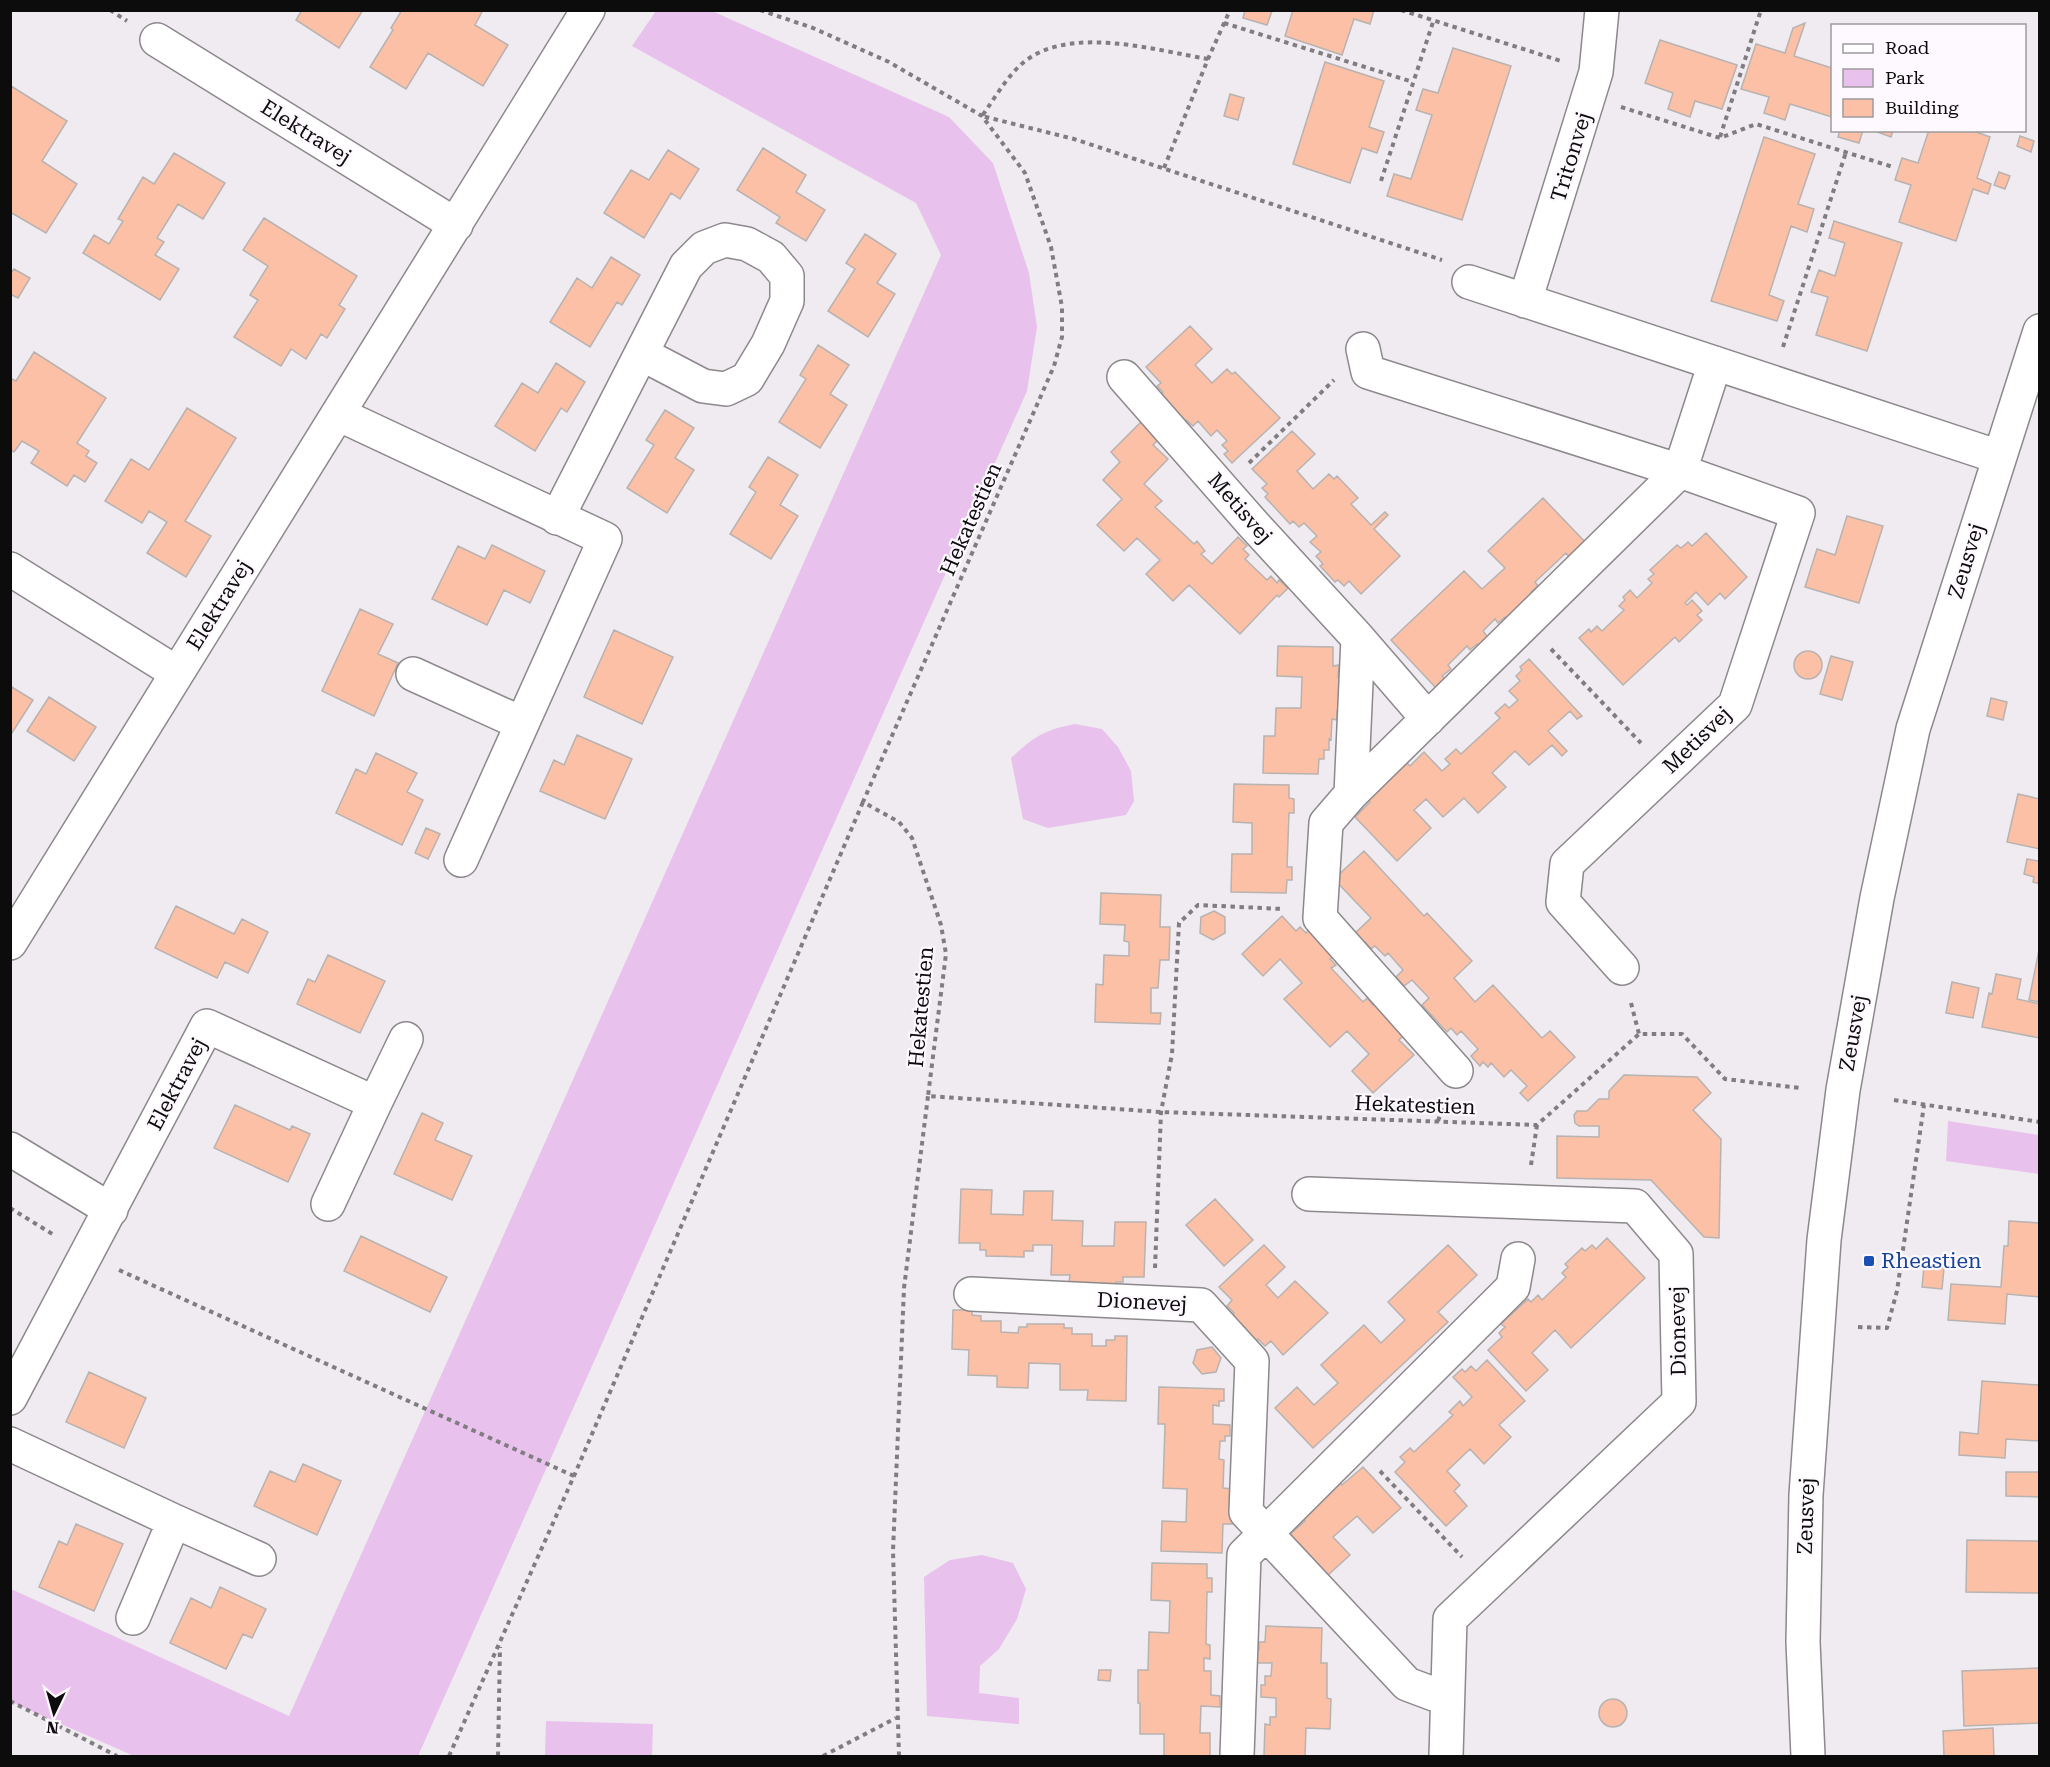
<svg xmlns="http://www.w3.org/2000/svg" width="2050" height="1767" font-family="'Roboto Serif',serif">
	<rect width="100%" height="100%" fill="#f0ebf0"/>
	<path fill="#e8c1ed" d="M656,11h56l237,106 44,46 36,110 8,54 -10,64 -609,1365h-284l-123,-54v-113l278,127 652,-1461 -25,-52 -284,-157z
		M1075,724l27,5 16,18 13,24 3,30 -8,14 -78,13 -25,-9 -12,-61c23,-21 32,-28 64,-34z
		M1948,1121l91,14v39l-93,-13z
		M982,1555l31,8 13,26 -9,30 -18,30 -19,17 -1,27 40,5v26l-92,-8 -3,-139 26,-17z
		M546,1721l107,3 -1,32h-107z"/>
	<path fill="#fbc0a6" stroke="#b8b2b0" stroke-width="1.5" d="M302,10h61l-24,38 -43,-28z
		M402,10h81l-8,15 33,20 -25,41 -55,-33 -22,36 -36,-22 23,-37 -2,-2z
		M1245,10h25l2,1 -5,14 -24,-7z
		M1293,10h81l-4,14 -16,-5 -12,36 -57,-19z
		M1805,23l-11,33 38,12v49l-42,-13 -5,16 -21,-7 5,-16 -28,-8 15,-45 29,9 8,-25z
		M1660,40l77,25 -15,44 -27,-8 -5,16 -22,-8 5,-16 -28,-10z
		M1453,48l58,18 -49,154 -75,-24 7,-22 17,5 21,-64 -16,-5 7,-21 15,4z
		M1325,62l59,19 -15,46 15,5 -7,21 -15,-5 -12,35 -57,-19z
		M11,86l56,35 -25,40 35,23 -31,49 -36,-21z
		M1230,94l14,4 -6,22 -14,-4z
		M1840,130h23l-4,13 -21,-6z
		M1872,130h21l-2,7z
		M1929,130h42l19,7 -13,41 14,6 -3,10 -15,-5 -17,52 -57,-19 12,-37 -16,-5 7,-22 16,5z
		M2020,136l14,5 -3,11 -14,-6z
		M1764,137l51,17 -17,50 16,5 -7,23 -16,-6 -22,69 15,6 -7,20 -66,-20z
		M763,148l43,27 -10,17 29,18 -19,31 -30,-18 4,-6 -43,-27z
		M668,150l31,19 -19,30 -9,-6 -27,45 -40,-25 27,-43 18,10z
		M174,153l51,30 -22,36 -25,-15 -21,34 7,4 -9,13 24,14 -19,31 -77,-47 11,-18 15,9 14,-23 -5,-2 25,-42 11,7z
		M1999,172l11,4 -5,13 -11,-4z
		M264,218l93,58 -18,29 6,4 -18,29 -6,-4 -15,25 -15,-10 -10,17 -47,-29 24,-37 -8,-5 18,-29 -25,-16z
		M1834,221l68,22 -35,108 -51,-16 12,-38 -17,-5 8,-22 16,6 10,-33 -16,-5z
		M865,234l31,20 -19,29 18,11 -27,43 -40,-26 27,-42 -9,-6z
		M611,257l29,18 -18,30 -5,-3 -27,45 -40,-25 27,-44 15,10z
		M14,269l16,9 -12,20 -8,-4v-20z
		M1190,326l22,23 -17,16 17,18 15,-14 5,5 3,-2 45,46 -48,45 -8,-9 4,-3 -6,-6 5,-4 -10,-11 -6,6 -13,-15 -5,5 -7,-6 -2,2 -24,-27 3,-3 -6,-6 4,-3 -15,-16z
		M818,345l31,20 -19,29 17,11 -27,43 -41,-26 27,-43 -6,-4z
		M34,352l72,46 -29,45 12,8 -3,5 11,7 -12,19 -11,-7 -7,11 -36,-23 8,-12 -17,-10 -8,11 -4,-3v-71l6,3z
		M556,363l29,19 -18,30 -6,-4 -26,43 -40,-25 27,-43 16,10z
		M187,408l49,30 -51,83 26,15 -25,41 -39,-24 20,-31 -18,-11 -7,12 -37,-22 26,-42 18,11z
		M665,410l29,18 -19,30 19,12 -27,43 -40,-25 27,-43 -8,-5z
		M1143,420l15,20 -5,5 15,14 -24,25 18,17 -7,6 39,37 3,-3 8,10 -4,3 11,10 26,-27 9,9 -4,3 6,6 -4,4 22,21 4,-4 6,7 2,-3 9,8 -9,9 -2,-2 -37,39 -51,-49 -16,16 -27,-27 14,-14 -23,-22 -13,13 -27,-26 25,-26 -19,-19 17,-18 -9,-10z
		M1292,431l23,23 -18,17 16,18 16,-15 5,5 3,-3 21,22 -7,6 20,21 14,-13 3,3 -14,14 26,27 -39,38 -12,-13 -5,5 -6,-6 -3,2 -15,-16 3,-2 -7,-8 5,-4 -11,-10 7,-6 -13,-13 -5,4 -6,-6 -3,3 -25,-27 3,-3 -6,-6 5,-4 -15,-15z
		M768,457l30,18 -18,30 18,11 -27,43 -41,-25 26,-42 -7,-5z
		M1543,498l45,47 -10,9 -3,-3 -6,6 -3,-4 -31,29 3,4 -7,6 3,4 -26,25 -3,-4 -7,6 -3,-4 -12,12 6,8 -9,9 -3,-4 -7,6 -3,-4 -19,19 3,4 -9,7 3,3 -9,9 -45,-48 73,-69 18,18 23,-21 -17,-17z
		M1847,516l36,10 -24,77 -54,-16 12,-38 18,6z
		M1706,533l41,44 -22,22 -5,-6 -12,12 -12,-13 -11,11 2,2 5,-5 10,11 -5,4 5,5 -23,22 -4,-5 -52,48 -44,-47 10,-9 2,3 6,-6 5,5 22,-21 -5,-4 6,-6 -2,-3 7,-7 7,8 15,-15 -4,-4 6,-5 -4,-4 27,-25 4,3 7,-6 4,4z
		M492,545l53,26 -15,32 -26,-13 -17,35 -55,-26 26,-53 27,13z
		M360,609l33,15 -15,30 20,9 -24,53 -52,-25z
		M614,630l59,27 -31,67 -58,-27z
		M1278,646l55,1v19l6,-1 -1,12 5,-1 -1,35h-5v9l-5,-1 -1,21 -2,-1v11h-5v9h-5l-1,15 -55,-1 1,-37h11l1,-28h25l1,-31 -25,-1z
		M1794 665a14 14 0 1 1 28 0a14 14 0 1 1-28 0Z
		M1831,656l22,6 -11,38 -22,-6z
		M1529,659l53,57 -5,3 -7,-8 -22,20 19,20 -5,5 -10,-11 -23,20 -14,-14 -23,22 14,14 -28,26 -14,-15 -21,19 -17,-18 -12,11 17,18 -34,33 -42,-44 15,-15 -4,-4 39,-37 5,5 14,-14 18,19 8,-7 -5,-5 11,-10 5,5 39,-36 -5,-5 10,-9 4,4 9,-8 -9,-9 11,-10 -4,-5 6,-6 -2,-3z
		M10,686l23,14 -23,36z
		M49,697l47,30 -22,34 -47,-30z
		M1991,698l16,4 -4,18 -16,-4z
		M577,735l55,24 -27,60 -65,-28 14,-31 10,5z
		M376,753l41,20 -10,19 16,8 -21,45 -66,-32 20,-44 10,5z
		M1234,784l55,1v13l5,1v14h-5l-2,54h5v13h-5l-1,13 -55,-1 1,-38h20v-31l-19,-1z
		M2018,794l22,5v50l-33,-7z
		M426,828l14,6 -12,25 -13,-6z
		M1364,851l60,65 3,-3 45,48 -18,17 21,24 18,-17 49,53 8,-7 25,26 -47,44 -8,-8 7,-7 -16,-16 -7,7 -13,-14 -3,4 -5,-5 -3,4 -9,-10 7,-7 -17,-18 -4,4 -6,-7 -4,4 -25,-27 7,-7 -17,-18 -8,6 -8,-9 7,-7 -15,-17 -3,3 -10,-10 -4,3 -6,-7 -4,3 -9,-9 19,-18 -37,-39z
		M2027,859l11,2 2,-1v24l-7,-2 1,-5 -10,-3z
		M1101,893l60,2 -1,32h10l-1,33h-9l-2,28h-7v25h10l-1,11 -65,-2 1,-38 7,1 1,-30 25,1v-14l-5,-1 1,-16 -25,-1z
		M176,906l58,28 8,-15 26,13 -20,41 -23,-11 -8,16 -62,-30z
		M1214,911l11,6v16l-12,7 -13,-7 1,-16z
		M1282,916l14,15 4,-4 6,6 3,-3 25,26 -4,3 6,6 -5,3 32,34 4,-4 6,7 4,-4 24,26 -4,3 6,6 -4,4 15,15 -41,38 -21,-22 17,-17 -22,-23 -17,16 -46,-48 18,-16 -22,-24 -17,17 -21,-22z
		M2039,950h1v52l-11,-2z
		M328,955l57,26 -25,52 -63,-29 11,-25 7,3z
		M1996,974l25,5 -4,20 23,5v34l-58,-11 7,-34 3,1z
		M1952,982l27,6 -6,30 -27,-5z
		M1624,1075l73,2 14,16 -18,17 28,29 -2,99 -15,-1 -53,-57 -94,-2v-42l42,1v-11h-20l-4,-3 -1,-8 3,-4h10l12,-12h10v-8z
		M235,1105l55,25 2,-4 18,8 -22,48 -74,-34z
		M422,1113l21,10 -8,17 37,16 -20,44 -58,-26z
		M961,1189l31,1 -1,24 32,1 1,-24h29l-1,29 31,1 -1,25h32l1,-24h31l-2,55h-21v5h-7v4l-39,-1v-3h-8l1,-7h-19l1,-30h-19v6h-9v6l-38,-1v-6h-6v-7h-21z
		M1215,1199l38,41 -29,26 -38,-41z
		M2009,1221l31,2v74l-33,-3 -2,30 -57,-4 3,-36 50,3 3,-41h4z
		M361,1236l86,41 -17,35 -86,-41z
		M1607,1238l38,40 -74,70 -16,-18 -23,23 16,17 -22,21 -38,-41 14,-13 -3,-4 6,-6 -4,-3 27,-25 3,3 7,-7 4,5 24,-23 -4,-4 6,-6 -3,-3 17,-16 3,3 7,-6 4,4z
		M1264,1245l21,22 -19,18 12,13 17,-17 33,32 -45,42 -12,-14 -6,5 -7,-7 -2,2 -25,-26 3,-2 -7,-7 5,-6 -13,-13z
		M1448,1245l29,30 -39,37 10,10 -135,126 -38,-40 22,-21 17,18 24,-22 -17,-18 43,-40 17,18 24,-23 -17,-18z
		M1924,1266l20,2 -2,21 -20,-2z
		M953,1310h19v5l9,1v5h20v11l17,1 1,-6h8v-3h37v4h8v6h20v12h14v-6h9v-4h12l-1,65 -39,-1 1,-10h-28v-26l-31,-1 -1,25 -31,-1v-11l-29,-1 1,-25 -17,-1z
		M1212,1347l9,11 -5,14 -14,2 -9,-11 4,-13z
		M1487,1360l38,41 -26,24 12,12 -27,27 -14,-15 -23,22 13,14 -6,6 13,15 -21,20 -51,-54 10,-10 -5,-5 10,-9 4,4 39,-37 -4,-3 11,-11 3,5 9,-9 -19,-20 9,-8 3,3 6,-6 5,5z
		M89,1372l57,26 -22,50 -58,-26z
		M2040,1380v61l-34,-2 -1,19 -46,-3 1,-23 18,2 4,-53 57,4z
		M1159,1387l65,2v12h-5v5l-6,-1v19l17,1v11h-5v5h-5l-1,18 5,1 -1,28 10,1 -1,35h-9l-1,29 -61,-2 1,-30 24,1 1,-33 -24,-1 2,-64h-7z
		M303,1464l38,17 -24,54 -63,-29 16,-35 25,11z
		M1363,1467l38,41 -28,25 -16,-17 -24,21 17,18 -23,21 -38,-41 16,-14 -4,-3 38,-37 3,4z
		M2006,1472h34v25l-34,-1z
		M76,1524l47,20 -29,67 -55,-24 20,-46 8,4z
		M1967,1540l73,1v52l-74,-1z
		M1152,1563l55,1v14h5v14h-5l-1,52 4,1v14l-6,-1v13h7v24l9,1v11l-19,-1 -1,27h10v23h-46v-22h-24v-31h-2v-33h10l1,-38 20,1 1,-32 -19,-1z
		M220,1587l46,22 -14,29 -9,-4 -17,35 -56,-26 21,-45 20,10z
		M1266,1626l56,2 -1,35h6v35l4,1 -1,30 -24,-1 -1,28h-41l1,-32 5,1v-8h6v-19l-15,-1v-12h4v-9h6l1,-13h-17v-13h4v-8h6z
		M2040,1668v55l-76,3 -2,-55z
		M1099,1670h12l-1,11 -12,-1z
		M1599 1713a14 14 0 1 1 28 0a14 14 0 1 1-28 0Z
		M1993,1728l1,28h-50l-1,-25z"/>
	<g fill="none" stroke-linecap="round" stroke-linejoin="round">
		<defs>
			<path id="minor" d="M157,40l299,185
				M1469,282l530,175
				M1525,301l71,-229 6,-62
				M1363,349l5,23 312,99 118,42 -63,192 -168,159 -4,38 59,66
				M1124,377l130,148 104,113 -7,156 -25,29 -6,95 136,153
				M338,414l267,125 -144,321
				M557,518l129,-252 18,-18 21,-8 22,4 24,13 16,19v25l-19,43 -21,35 -21,10 -23,-3 -61,-32
				M10,569l167,104
				M1358,638l70,81
				M413,674l108,49
				M1351,794l329,-323 35,-108
				M10,943l578,-933
				M375,1103l31,-64
				M10,1149l101,61
				M1309,1194l326,12 41,48 3,148 -229,217 -4,137
				M971,1294l230,11 51,56 -6,151 161,172 40,15
				M10,1398l197,-372 168,77 -47,101
				M10,1444l164,77 85,38
				M133,1618l41,-97
				M1237,1756l7,-201 269,-268 5,-28
				M1808,1756l-5,-114 3,-147 18,-255 19,-150 34,-192 36,-169 127,-398"/>
		</defs>
		<use href="#minor" stroke="#8c888c" stroke-width="36"/>
		<path stroke="#807d80" stroke-width="4" stroke-dasharray="4.5 4.5" stroke-linecap="butt" d="M110,10l17,11
			M760,10l53,18 76,34 93,54 43,57 26,74 11,60v30l-8,29 -191,436 36,20 13,16 29,87 5,29 -18,142 233,16 376,13 102,-91h43l43,45 75,9
			M1401,10l160,51
			M1224,23l189,59
			M1208,59c-54,-9 -138,-34 -184,3 -17,14 -29,36 -42,54l92,23 368,121
			M1621,107l99,31 36,-14 137,43
			M1720,137l41,-127
			M1164,168l44,-109 22,-49
			M1381,181l52,-159
			M1783,347l63,-195
			M1249,463l85,-83
			M1551,649l90,94
			M1631,1003l8,31
			M1894,1100l146,22
			M1438,1121l6,-17
			M1531,1165l6,-40
			M10,1208l44,27
			M1155,1268l6,-156 11,-58 7,-131 19,-18 85,4
			M119,1270l455,206
			M1858,1327l29,1 10,-37 27,-186
			M1380,1471l82,86
			M10,1701l107,55
			M449,1756l125,-280 289,-674
			M498,1756l2,-109
			M823,1756l73,-38
			M899,1756l-6,-205 11,-263 24,-192"/>
		<use href="#minor" stroke="#fff" stroke-width="33"/>
	</g>
	<rect fill="#1a4fb4" stroke="#fdf9fe" stroke-width="2" x="1863" y="1255" width="12" height="12" rx="3"/>
	<g text-anchor="middle" stroke-width="4.5" stroke-linejoin="round" paint-order="stroke">
		<g font-size="21" fill="#0d0c0d" stroke="#fdf9fe">
			<text transform="translate(306 132) rotate(32)" y="7">Elektravej</text>
			<text transform="translate(1571 157) rotate(-73)" y="7">Tritonvej</text>
			<text transform="translate(1240 508) rotate(49)" y="7">Metisvej</text>
			<text transform="translate(971 519) rotate(-66)" y="7">Hekatestien</text>
			<text transform="translate(1966 561) rotate(-73)" y="7">Zeusvej</text>
			<text transform="translate(219 605) rotate(-58)" y="7">Elektravej</text>
			<text transform="translate(1697 740) rotate(-44)" y="7">Metisvej</text>
			<text transform="translate(921 1007) rotate(-85)" y="7">Hekatestien</text>
			<text transform="translate(1853 1033) rotate(-80)" y="7">Zeusvej</text>
			<text transform="translate(177 1084) rotate(-62)" y="7">Elektravej</text>
			<text transform="translate(1415 1105) rotate(2)" y="7">Hekatestien</text>
			<text transform="translate(1142 1302) rotate(3)" y="7">Dionevej</text>
			<text transform="translate(1678 1331) rotate(-91)" y="7">Dionevej</text>
			<text transform="translate(1806 1516) rotate(-88)" y="7">Zeusvej</text>
		</g>
		<g font-size="21" fill="#164399" stroke="#fdf9fe" text-anchor="start">
			<text x="1881" y="1268">Rheastien</text>
		</g>
	</g>
	<rect width="2050" height="1767" fill="none" stroke="#0d0c0d" stroke-width="24"/>
	<rect x="1831" y="24" width="195" height="108" fill="#fdf9fe" stroke="#9d9a9e" stroke-width="1.5"/>
	<rect x="1843" y="44" width="30" height="9" fill="#ffffff" stroke="#9d9a9e" stroke-width="1.5"/>
	<text x="1885" y="54" font-size="18" fill="#0d0c0d">Road</text>
	<rect x="1843" y="69" width="30" height="18" fill="#e8c1ed" stroke="#9d9a9e" stroke-width="1.5"/>
	<text x="1885" y="84" font-size="18" fill="#0d0c0d">Park</text>
	<rect x="1843" y="99" width="30" height="18" fill="#fbc0a6" stroke="#9d9a9e" stroke-width="1.5"/>
	<text x="1885" y="114" font-size="18" fill="#0d0c0d">Building</text>
	<g transform="translate(54 1713) rotate(185)" stroke="#fdf9fe" stroke-width="4.5" paint-order="stroke">
	<path d="M0-4.5L10 22L0 15L-10 22Z" fill="#0d0c0d"/>
	<text y="-9" font-size="16" font-weight="bold" text-anchor="middle" fill="#0d0c0d">N</text>
	</g>
</svg>
